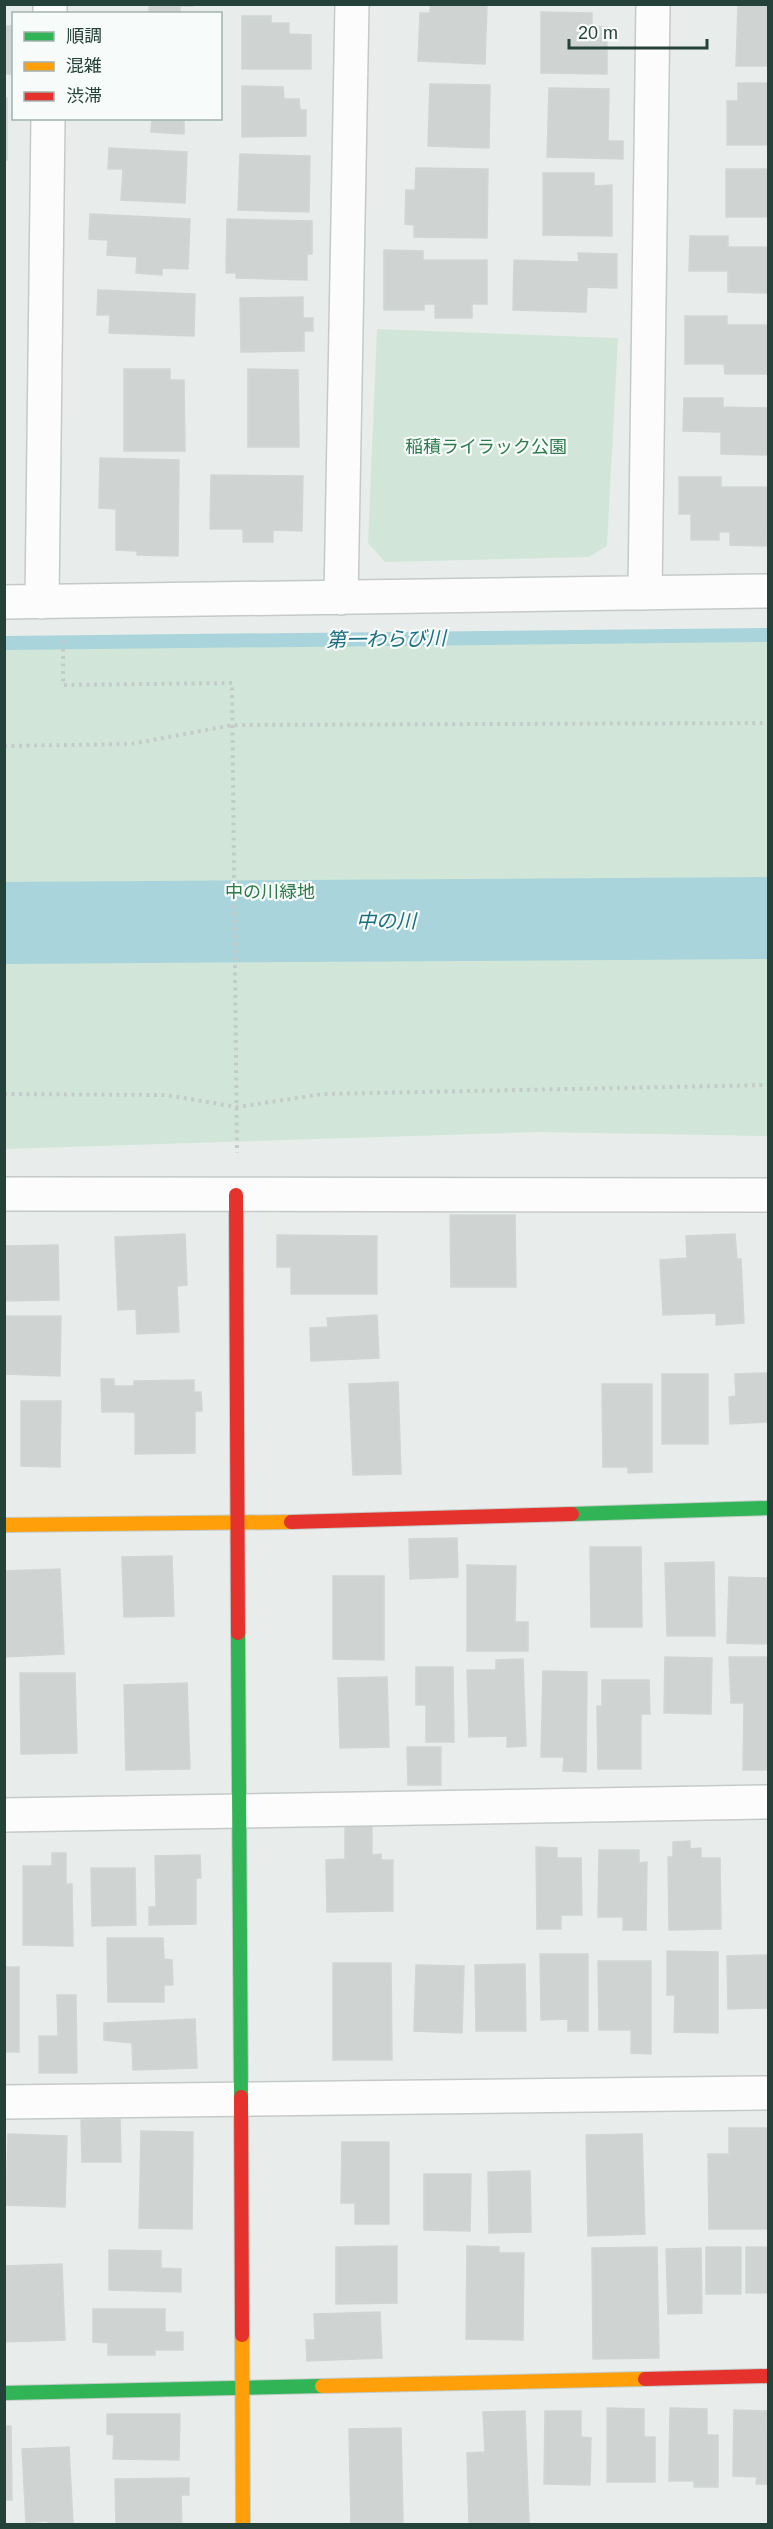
<svg xmlns="http://www.w3.org/2000/svg" width="773" height="2529" font-family="Helvetica,'Noto Sans JP',sans-serif">
	<rect width="100%" height="100%" fill="#e8edeb"/>
	<path fill="#d1e6d8" d="M377,329l241,9 -11,208 -18,11 -204,5 -17,-19z
		M768,640v496l-230,-4 -533,17v-505z"/>
	<g fill="none" stroke-linecap="round" stroke-linejoin="round">
		<path stroke="#a9d4db" stroke-width="14" d="M4,643l764,-8"/>
		<path stroke="#a9d4db" stroke-width="82" d="M4,923l764,-5"/>
	</g>
	<path fill="#cfd4d2" stroke="#d1d6d4" stroke-width="1.5" d="M140,4h53v2h-13v8h-31v-9z
		M430,4h57l-2,60 -67,-3 2,-48h10z
		M762,4h6v62h-32l2,-60z
		M541,12l51,1v13l15,1v47l-66,-1z
		M242,16h29v7h18v11l22,1v34h-69z
		M4,26h8l1,48h-9z
		M738,83h30v62h-41v-44h11z
		M430,84l60,1 -1,63 -61,-2z
		M242,86l41,1 1,12h15l1,11h6v26l-64,1z
		M549,88l60,1 -1,52h15v18l-76,-2z
		M4,98h3v62h-3z
		M152,118h32v16l-33,-2z
		M109,148l78,4 -2,51 -64,-3 2,-31h-15z
		M240,154l70,2 -1,56 -71,-2z
		M416,168l72,1 -1,69 -73,-1v-12l-9,-1 1,-34h9z
		M726,169h42v48h-42z
		M543,173h51v13l18,-1v51l-69,-1z
		M90,214l100,5 -2,50 -26,-1v7l-26,-2 1,-16 -30,-2 1,-15 -19,-1z
		M227,219l85,2v33h-5v26l-71,-2v-5h-10z
		M690,236h38v11h40v46l-40,-1v-21h-39z
		M384,250l39,1v9h64v44h-15v14h-37v-14h-11v6h-40z
		M578,253l39,1v34l-30,-1 -1,25 -73,-2 1,-50 65,2z
		M98,290l97,4 -1,42 -85,-3 1,-18h-13z
		M303,297v21h10v13h-9v20l-63,1 -1,-54z
		M685,316h42v9h41v49h-43l-1,-10h-39z
		M124,369h46v11h14l1,71h-61z
		M248,369l50,1 1,77h-51z
		M684,398h39v9l45,1v47l-47,-1v-22l-38,-1z
		M100,458l79,2 -1,96 -41,-1v-4l-21,-1v-41l-17,-1z
		M211,475l92,1 -1,55 -29,-1v12h-30v-13h-33z
		M679,477h42v10h47l-1,59 -37,-1v-13h-11v8h-28v-26h-12z
		M450,1215h65l1,72h-65z
		M185,1234l2,51 -10,1 2,46 -42,2 -1,-25 -18,1 -3,-73z
		M735,1234l2,25h4l3,64 -28,2v-12l-53,2 -3,-55 27,-2 -1,-22z
		M277,1235l100,1v58h-86v-27h-14z
		M58,1245l1,55 -55,1v-55z
		M377,1315l2,43 -68,3 -1,-33 18,-1 -1,-9z
		M4,1316h57l-1,60 -56,-2z
		M768,1373v49l-38,2 -1,-27 7,-1 -1,-22z
		M662,1374h46v70h-46z
		M101,1379h13v7h20v-5l60,-1v12h7l1,19h-7v42l-60,1v-42h-33z
		M398,1382l3,92 -48,1 -4,-91z
		M602,1384h50v88l-24,1v-6h-25z
		M21,1401h40l-1,66 -39,-1z
		M457,1538l1,39 -48,2 -1,-40z
		M590,1547h51l1,80h-51z
		M172,1556l2,60 -50,1 -2,-60z
		M714,1562l1,74h-48l-2,-73z
		M467,1565l49,1 -1,56h13v29h-61z
		M60,1569l4,85 -60,3v-86z
		M333,1576h51v84l-51,-1z
		M729,1577l39,1v66l-41,-1z
		M665,1657l47,1 -1,56 -47,-1z
		M729,1657h39v113h-25l1,-67h-13z
		M523,1659l3,87 -19,1v-11l-38,1 -2,-67h29v-10z
		M416,1667h37l1,75h-28v-37h-10z
		M543,1671l44,1 -1,100 -23,-1 1,-14h-23z
		M20,1673h55l2,80 -56,1z
		M387,1677l2,70 -49,1 -2,-70z
		M602,1680h47l1,34h-9v55h-43l-1,-63h5z
		M187,1683l3,86 -64,1 -2,-85z
		M407,1747h34v38h-33z
		M372,1826v29l9,-1v6h12v51l-66,1 -1,-52 19,-1v-32z
		M690,1841v8l11,-1v10h19l1,71 -52,1 -1,-73h5v-15z
		M536,1847l21,1v10h24l1,57h-21v14h-24z
		M599,1850h40v13l8,-1 -1,68h-23v-13h-25z
		M52,1853h14v31h6l1,62 -50,-1v-79h29z
		M200,1855l1,23h-5v46l-47,1v-18h7l-1,-51z
		M91,1868h44l1,57 -44,1z
		M107,1938h56l1,21 8,1 1,25h-9v17h-56z
		M667,1951l51,1v81l-44,-1 1,-37h-8z
		M540,1954h48v77h-20v-12l-27,1z
		M768,1955v53l-40,1 -1,-53z
		M598,1961h53v93l-20,-1v-23h-32z
		M333,1963h58l1,97h-59z
		M525,1964l1,67h-50l-1,-66z
		M416,1965l48,1 -2,67 -48,-2z
		M4,1967h15v85h-15z
		M57,1995h19l1,78h-38v-37h19z
		M195,2019l2,49 -64,2 -1,-27 -28,-3v-17z
		M120,2119l1,43h-39l-1,-42z
		M729,2128h39v101h-59l-1,-75h21z
		M141,2131l52,1 -1,97 -53,-1z
		M8,2134l59,2 -2,71 -59,-2z
		M642,2134l3,100 -57,2 -2,-101z
		M342,2142h47v82h-34v-21h-14z
		M530,2171l1,61 -42,1 -1,-61z
		M424,2174h47l-1,57 -46,-1z
		M397,2246v57l-61,1v-57z
		M467,2246l32,1v6h25l-1,87 -57,-1z
		M657,2247l2,111 -66,1 -1,-111z
		M706,2247h35v47h-35z
		M746,2247h22v46h-22z
		M701,2248l1,65 -34,1 -2,-65z
		M109,2250l52,1v17l20,1v23l-72,-2z
		M62,2264l3,76 -61,2v-76z
		M93,2309h72v23h18v18h-28v5h-47v-12l-15,-1z
		M380,2312l2,46 -75,3 -1,-21h9l-1,-26z
		M607,2408l37,1v28h11v45h-48z
		M670,2408l37,1v26h11v52h-24v-6h-25z
		M734,2410l33,1 1,73h-12l1,-7 -24,-1z
		M525,2411l4,112 -60,1 -2,-71 18,-1 -2,-40z
		M545,2411h36v26l10,1 -1,47 -46,-1z
		M107,2414h73l-1,46 -66,-1 1,-24 -7,-1z
		M4,2426h7l1,74h-8z
		M401,2428l2,96h-52l-2,-95z
		M69,2447l4,77h-25v-3l-22,2 -4,-74z
		M189,2478v17h-8l1,29h-66l-1,-45z"/>
	<g fill="none" stroke-linecap="round" stroke-linejoin="round">
		<defs>
			<path id="street" d="M50,14v-10
				M645,593l8,-589
				M341,598l11,-594
				M4,602l764,-11
				M42,602l6,-484
				M4,1194l764,1
				M4,1815l764,-13
				M4,2102l764,-9"/>
			<path id="fast" d="M572,1514l196,-6
				M238,1633l3,464
				M4,2393l318,-7"/>
			<path id="slow" d="M4,1525l287,-3
				M242,2335l1,189
				M322,2386l323,-7"/>
			<path id="jam" d="M236,1195l2,438
				M291,1522l281,-8
				M241,2097l1,238
				M645,2379l123,-3"/>
		</defs>
		<use href="#street" stroke="#c5cac8" stroke-width="36"/>
		<use href="#fast" stroke="#c3cbc8" stroke-width="16"/>
		<use href="#slow" stroke="#c3cbc8" stroke-width="16"/>
		<use href="#jam" stroke="#c3cbc8" stroke-width="16"/>
		<path stroke="#c3ccca" stroke-width="4" stroke-dasharray="3 4.5" stroke-linecap="butt" d="M63,641v44l169,-2 5,470
			M4,746l127,-2 102,-19 535,-2
			M4,1094l162,1 71,12 86,-13 445,-9"/>
		<use href="#street" stroke="#fcfcfc" stroke-width="33"/>
		<use href="#fast" stroke="#30b455" stroke-width="14"/>
		<use href="#slow" stroke="#ff9f0a" stroke-width="14"/>
		<use href="#jam" stroke="#e5322d" stroke-width="14"/>
	</g>
	<g text-anchor="middle" stroke-width="4.5" stroke-linejoin="round" paint-order="stroke">
		<g font-size="18" fill="#2d7a4b" stroke="#f7fbf9">
			<text x="486" y="453">稲積ライラック公園</text>
			<text x="270" y="898">中の川緑地</text>
		</g>
		<g font-size="20" font-style="italic" fill="#1c6f80" stroke="#f7fbf9">
			<text transform="translate(386 639) rotate(-1)" y="7">第一わらび川</text>
			<text x="386" y="928">中の川</text>
		</g>
	</g>
	<rect width="773" height="2529" fill="none" stroke="#24423a" stroke-width="12"/>
	<rect x="12" y="12" width="210" height="108" fill="#f7fbf9" stroke="#a3b1ad" stroke-width="1.5"/>
	<rect x="24" y="32" width="30" height="9" fill="#30b455" stroke="#a3b1ad" stroke-width="1.5"/>
	<text x="66" y="42" font-size="18" fill="#24423a">順調</text>
	<rect x="24" y="62" width="30" height="9" fill="#ff9f0a" stroke="#a3b1ad" stroke-width="1.5"/>
	<text x="66" y="72" font-size="18" fill="#24423a">混雑</text>
	<rect x="24" y="92" width="30" height="9" fill="#e5322d" stroke="#a3b1ad" stroke-width="1.5"/>
	<text x="66" y="102" font-size="18" fill="#24423a">渋滞</text>
	<path d="M569 39v9h138v-9" fill="none" stroke="#24423a" stroke-width="3"/>
	<text x="578" y="39" font-size="18" fill="#24423a" stroke="#f7fbf9" stroke-width="4.5" paint-order="stroke">20 m</text>
</svg>
